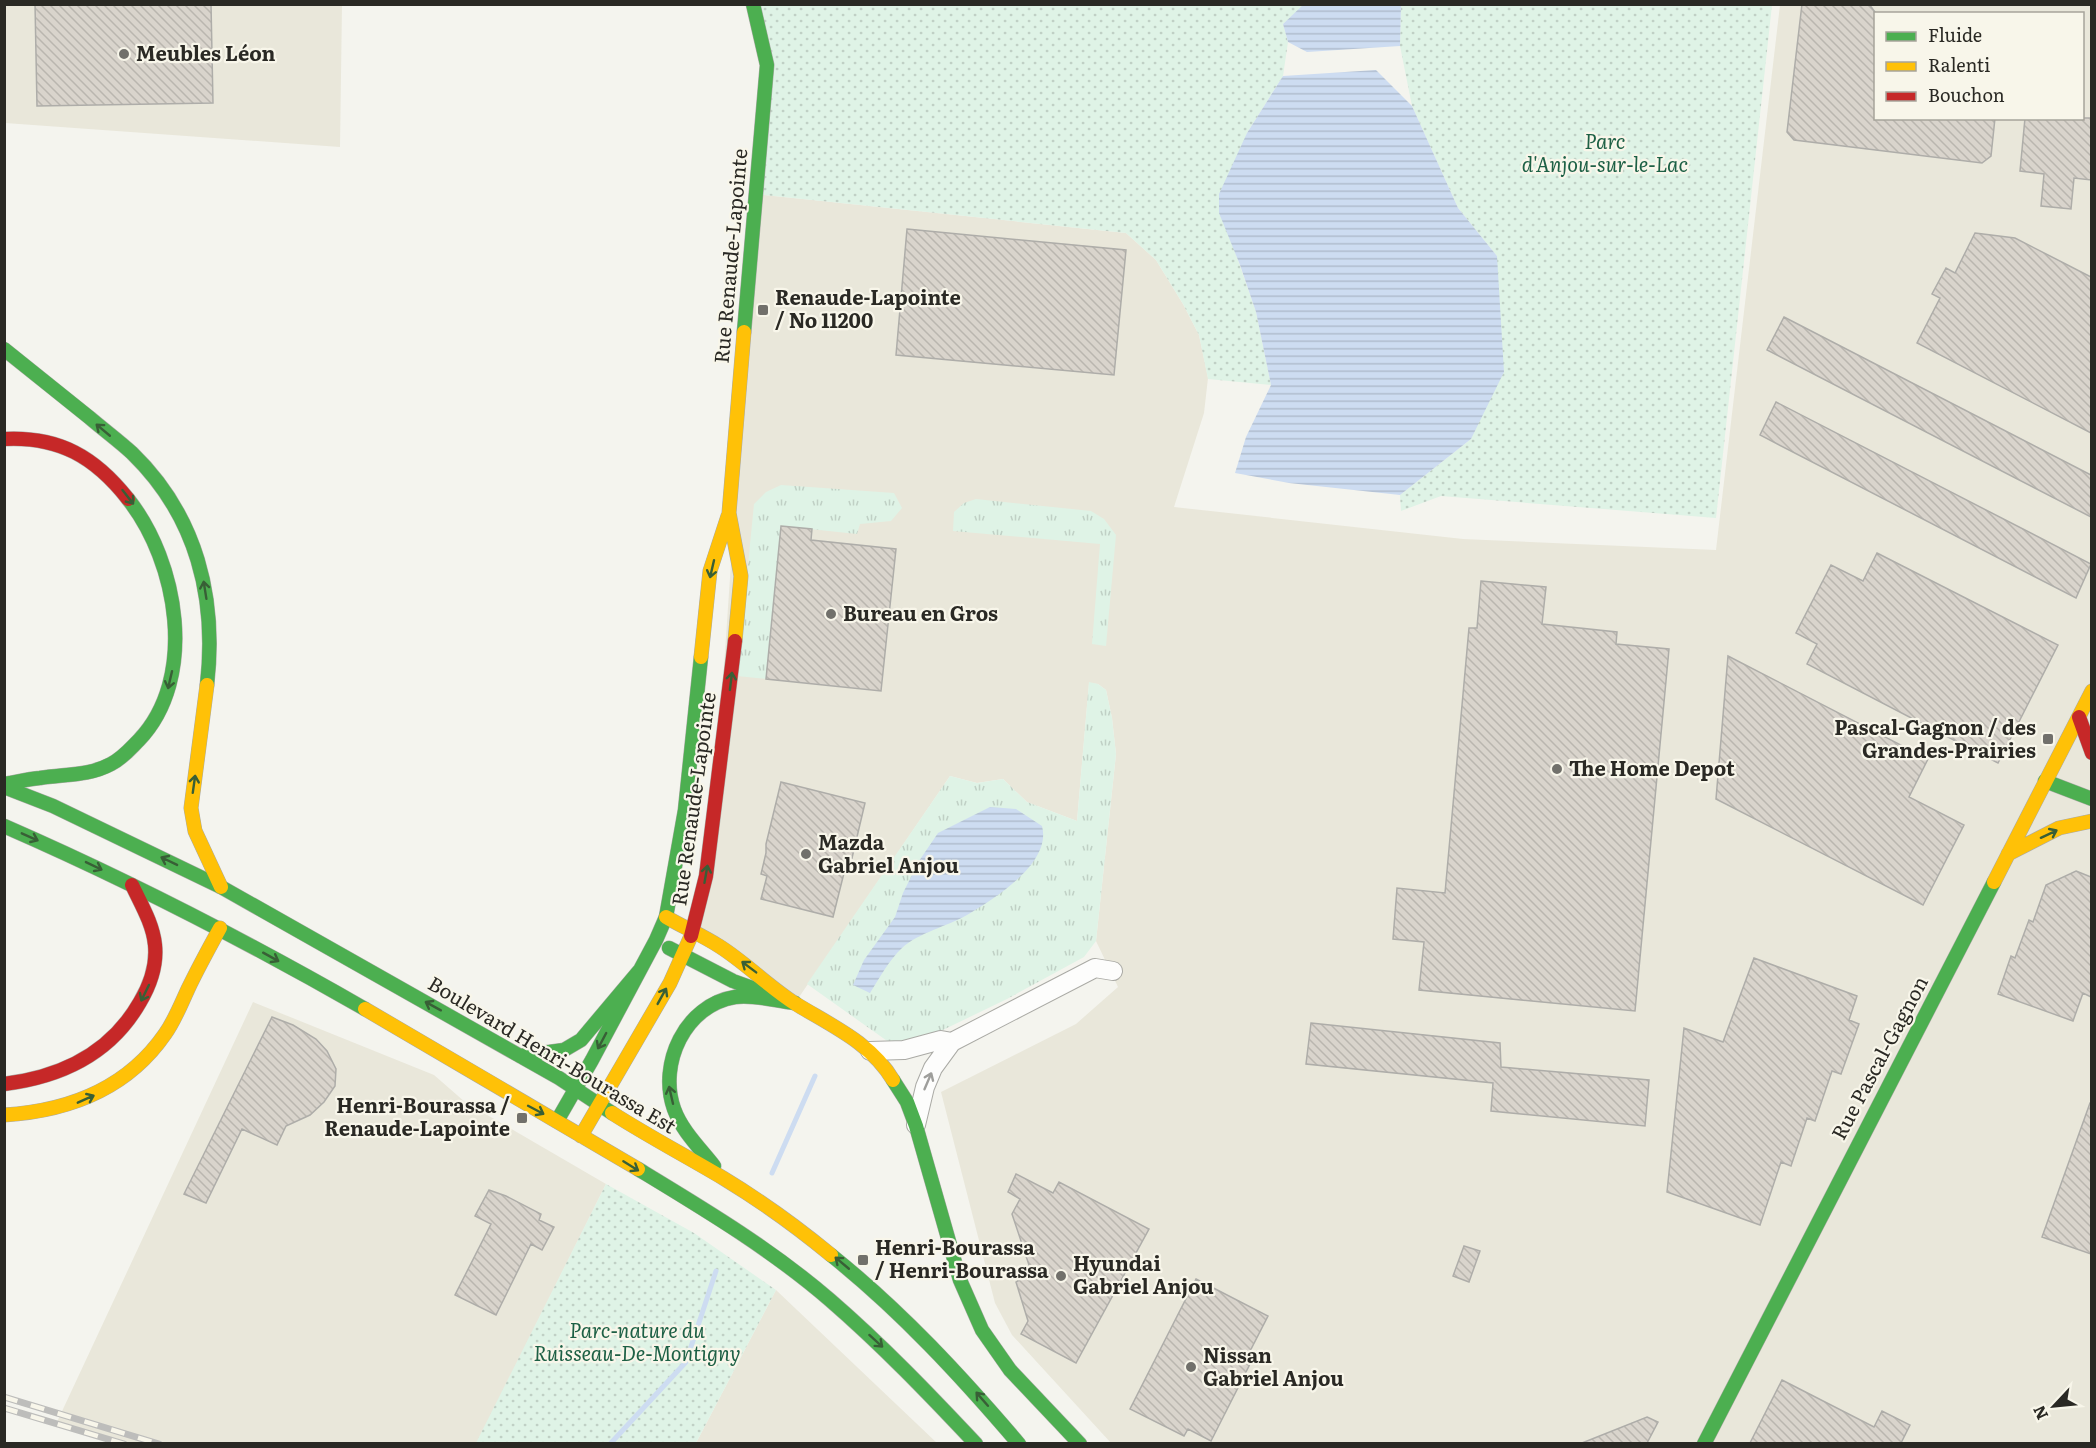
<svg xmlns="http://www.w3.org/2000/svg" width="2096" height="1448" font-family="Literata,serif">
	<defs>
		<pattern id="grass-tufts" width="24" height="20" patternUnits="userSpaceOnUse" patternTransform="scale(1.5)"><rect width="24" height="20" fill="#dff3e6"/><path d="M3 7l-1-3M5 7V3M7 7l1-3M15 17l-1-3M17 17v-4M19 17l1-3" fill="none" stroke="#c0d0c5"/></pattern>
		<pattern id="park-dots" width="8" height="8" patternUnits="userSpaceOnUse" patternTransform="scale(1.5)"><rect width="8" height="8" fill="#dff3e6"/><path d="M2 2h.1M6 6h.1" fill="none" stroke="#c0d0c5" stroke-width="1.8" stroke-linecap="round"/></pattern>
		<pattern id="water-rules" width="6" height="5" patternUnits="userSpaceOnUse" patternTransform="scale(1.5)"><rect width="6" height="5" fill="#cddcf1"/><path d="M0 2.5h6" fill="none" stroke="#b0bdce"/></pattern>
		<pattern id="building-back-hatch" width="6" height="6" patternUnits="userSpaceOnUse" patternTransform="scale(1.5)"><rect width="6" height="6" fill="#d9d4cc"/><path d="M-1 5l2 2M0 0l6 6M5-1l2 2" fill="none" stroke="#bab6af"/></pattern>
	</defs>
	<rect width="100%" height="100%" fill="#f4f4ee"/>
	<path fill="#e9e7da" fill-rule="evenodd" d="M4,5h338l-2,142 -335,-24z
		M1780,5h311v1438h-980l-99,-108 -17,-32 -54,-211 135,-68 42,-37 -22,-46 20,-187 -4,-36 -6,-28 -8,-6 -9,-1 -12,138 -50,-19 -24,-23 -26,4 -27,-7 -155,227 -102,-72 21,-117 42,-620 370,39 30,27 27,44 16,31 9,43 -4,35 -30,94 289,32 253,11zM1876,14h206v104h-206z
		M253,1002l181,73 31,27 141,82 -129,259 -353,1 -67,-22z
		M776,1290l161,153h-241z"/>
	<path fill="url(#grass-tufts)" d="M781,485l113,8 8,15 -11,13 -31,3 -3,10 -76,-8 -15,153 -29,-3 17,-172 12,-12z
		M976,499l115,12 13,8 12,16 -10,111 -14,-2 8,-100 -147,-13 1,-19 10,-9z
		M1089,682l9,2 8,6 6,28 4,36 -20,187 -12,16 -77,42 -89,43 -28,1 -83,-59 143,-208 27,7 26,-4 24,23 50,19z"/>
	<path fill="url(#park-dots)" d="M753,5h551l-21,19 5,18 -5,34 -36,57 -16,107 25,72 15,73 -63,-6 -9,-44 -16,-31 -27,-44 -30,-27 -370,-39 11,-129z
		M1401,5h371l-56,513 -275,-22 -40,15 -1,-16 71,-56 26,-183 -39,-48 -46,-102 -12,-60z
		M606,1184l88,49 82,57 -80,153h-220z"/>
	<path fill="url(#water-rules)" d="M1304,4l97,1 -1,41 -93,6 -19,-10 -5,-18z
		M1376,70l36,36 46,102 39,48 7,116 -33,67 -71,56 -111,-12 -54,-10 11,-36 25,-52 -15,-73 -16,-47 -21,-52v-19l28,-61 36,-57z
		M990,807l26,2 26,17c10,37 -47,72 -75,89 -19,11 -49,18 -65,33 -13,12 -23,31 -32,45l-17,-8 11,-25 31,-43 8,-24 16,-32 19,-28z"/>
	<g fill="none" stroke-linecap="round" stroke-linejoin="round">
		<path stroke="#cddcf1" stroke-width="5" d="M772,1173l43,-97
			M610,1444l76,-82 30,-91"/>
	</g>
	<path fill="url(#building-back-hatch)" stroke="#aeada9" stroke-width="1.5" d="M35,4h176l2,99 -176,3z
		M1802,4h67l6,8v106h120l-4,38 -9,7 -188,-23 -7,-8z
		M2025,118h66v62l-17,-2 -3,31 -30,-3 3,-32 -24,-3z
		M907,229l219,21 -12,125 -218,-20z
		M1975,233l40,5 76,39v156l-174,-90 23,-45 -8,-4 14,-26 9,5z
		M1784,317l307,158v42l-324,-167z
		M1776,402l315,162 -15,34 -316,-163z
		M781,526l31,3 -1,11 85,9 -15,142 -115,-12z
		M1877,553l181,92 -60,118 -191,-99 10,-20 -21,-11 35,-68 32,16z
		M1481,581l65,6 -4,37 75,8 -1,12 53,5 -34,362 -216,-21 5,-48 -31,-3 4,-51 48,5 24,-265h8z
		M1728,656l200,103 -19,38 55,28 -41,80 -207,-106z
		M781,782l84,21 -13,55 -4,-1 -15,60 -72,-18 6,-23 -6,-2 5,-21v-9z
		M2076,871l15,6v120l-8,-4 -10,28 -75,-27 13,-38 4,2 14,-38 4,2 13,-37z
		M1754,958l103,38 -8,24 10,4 -18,50 -9,-3 -17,50 -8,-3 -16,48 -10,-4 -21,63 -93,-33 17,-164 39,14z
		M272,1017l21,8 23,14 11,12 9,18 -1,17 -11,16 -14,13 -24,11 -9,19 -35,-16 -36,74 -22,-9z
		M1311,1023l189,20 1,24 148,13 -4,46 -154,-15 2,-28 -187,-19z
		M2090,1103h1v151l-49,-17z
		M1016,1174l37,19 6,-11 90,47 -73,134 -55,-29 7,-13 -12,-39 5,-3 2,-8 6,-6 -17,-51 8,-15 -12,-7z
		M489,1190l17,6 35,18 -2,6 15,7 -12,23 -11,-6 -35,71 -41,-20 36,-71 -16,-8z
		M1464,1246l16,5 -11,31 -16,-6z
		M1196,1279l72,37 -22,43 5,3 -40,79 -23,-12 -4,7 -54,-27z
		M1782,1380l92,47 8,-16 28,14 -9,18h-151z
		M1647,1417l11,5 -11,21h-65z"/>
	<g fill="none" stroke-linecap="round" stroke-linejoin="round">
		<defs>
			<path id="street" d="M870,1051l34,-1 37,-10 11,2
				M916,1125l9,-38 8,-19 19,-26 143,-74 18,3"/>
			<path id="fast" d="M744,332l23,-267 -14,-61
				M4,349c29,23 57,46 86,69 14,12 29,23 42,35 65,63 85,145 75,232
				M2045,781l47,18
				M4,784c12,-2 24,-5 36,-6 25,-4 49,-2 71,-14 12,-6 19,-15 28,-24 59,-62 39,-178 -11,-241
				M4,787l49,19 168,81 338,191 53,35
				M4,826c124,54 244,116 361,183
				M669,948l64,33 36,13
				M520,1056l44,-6 17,-10 58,-69
				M893,1080l14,22 9,24 44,154 22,50 28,40 70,74
				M557,1121l35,-61 64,-120 10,-23 19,-107 16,-153
				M714,1166c-14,-18 -32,-35 -40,-57 -16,-45 11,-104 61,-112 19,-3 41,4 60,6
				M638,1169c66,40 133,80 192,131 52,45 99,94 146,144
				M831,1255c70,56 130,121 188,189
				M1704,1444l290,-562"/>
			<path id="slow" d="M735,641l6,-65 -12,-63 15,-181
				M701,657l9,-86 18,-55
				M207,685l-16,123 4,23 26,56
				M2008,854l51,-26 33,-7
				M1994,882l98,-191
				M666,917c17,10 36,18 53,29 27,17 50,41 77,58 36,22 75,39 97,76
				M365,1009l273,160
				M612,1113c36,23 74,43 111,65 38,23 74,49 108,77
				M4,1115c64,-4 123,-26 161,-81 10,-14 16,-30 23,-45 10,-21 21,-41 32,-61
				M581,1136l89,-153 21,-47"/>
			<path id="jam" d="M4,439c55,-3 91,18 124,60
				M2079,717l13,36
				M691,936l15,-60 29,-235
				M4,1084c57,-7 107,-31 136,-82 10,-17 17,-37 15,-57 -2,-21 -14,-41 -23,-60"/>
		</defs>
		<use href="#street" stroke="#aaaaa5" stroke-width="20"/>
		<use href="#fast" stroke="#aaaaa5" stroke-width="15"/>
		<use href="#slow" stroke="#aaaaa5" stroke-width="15"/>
		<use href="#jam" stroke="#aaaaa5" stroke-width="15"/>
		<use href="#street" stroke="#fdfdfc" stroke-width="18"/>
		<use href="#fast" stroke="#4caf50" stroke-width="14"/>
		<use href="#slow" stroke="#ffc107" stroke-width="14"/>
		<use href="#jam" stroke="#c62828" stroke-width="14"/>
		<defs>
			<path id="rail" d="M4,1397l155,47
				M4,1408l120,36"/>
		</defs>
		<use href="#rail" stroke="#bdbdbb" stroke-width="7"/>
		<use href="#rail" stroke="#f8f6ea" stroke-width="4.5" stroke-dasharray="14" stroke-linecap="butt"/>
	</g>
	<defs><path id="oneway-shaft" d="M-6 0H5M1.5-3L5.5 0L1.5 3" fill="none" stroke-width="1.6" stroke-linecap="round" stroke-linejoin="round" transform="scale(1.5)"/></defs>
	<g stroke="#385f36">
		<use href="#oneway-shaft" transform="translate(103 430) rotate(-140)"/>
		<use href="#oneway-shaft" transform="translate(128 497) rotate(52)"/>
		<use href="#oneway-shaft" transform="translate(712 569) rotate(103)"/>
		<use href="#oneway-shaft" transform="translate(205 590) rotate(-99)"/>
		<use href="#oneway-shaft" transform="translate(170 680) rotate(103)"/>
		<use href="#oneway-shaft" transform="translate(731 681) rotate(-83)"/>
		<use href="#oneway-shaft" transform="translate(194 784) rotate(-82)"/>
		<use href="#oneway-shaft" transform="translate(2049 834) rotate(-25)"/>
		<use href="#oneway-shaft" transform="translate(30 837) rotate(24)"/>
		<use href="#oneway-shaft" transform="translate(169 861) rotate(-154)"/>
		<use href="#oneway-shaft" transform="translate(94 866) rotate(26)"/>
		<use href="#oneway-shaft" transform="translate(706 874) rotate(-80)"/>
		<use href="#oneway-shaft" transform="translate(271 957) rotate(29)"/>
		<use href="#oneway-shaft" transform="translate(749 967) rotate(-143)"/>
		<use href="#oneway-shaft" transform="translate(145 993) rotate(116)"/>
		<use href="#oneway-shaft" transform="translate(662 996) rotate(-61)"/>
		<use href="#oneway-shaft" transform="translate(433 1006) rotate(-151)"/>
		<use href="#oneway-shaft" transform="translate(602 1041) rotate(118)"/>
		<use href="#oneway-shaft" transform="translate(671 1095) rotate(-103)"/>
		<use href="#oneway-shaft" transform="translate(86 1099) rotate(-24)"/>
		<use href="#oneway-shaft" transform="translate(536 1110) rotate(28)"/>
		<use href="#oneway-shaft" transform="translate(631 1166) rotate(32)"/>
		<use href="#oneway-shaft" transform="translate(842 1263) rotate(-140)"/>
		<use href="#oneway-shaft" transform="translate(876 1341) rotate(42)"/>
		<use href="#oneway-shaft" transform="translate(982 1399) rotate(-131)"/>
	</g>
	<use stroke="#9e9e9b" href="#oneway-shaft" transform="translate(928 1081) rotate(-67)"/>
	<g fill="#71706b" stroke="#f8f6ea" stroke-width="2">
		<circle cx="124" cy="54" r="6"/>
		<rect x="757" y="304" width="12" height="12" rx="3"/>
		<circle cx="831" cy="614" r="6"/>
		<rect x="2042" y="733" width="12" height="12" rx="3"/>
		<circle cx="1557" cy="769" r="6"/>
		<circle cx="806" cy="854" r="6"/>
		<rect x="516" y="1112" width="12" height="12" rx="3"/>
		<rect x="857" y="1254" width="12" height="12" rx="3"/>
		<circle cx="1061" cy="1276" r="6"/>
		<circle cx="1191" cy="1367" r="6"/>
	</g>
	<g text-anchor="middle" stroke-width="4.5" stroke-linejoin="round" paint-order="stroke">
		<g font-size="20" font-weight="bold" fill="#2a2924" stroke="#f8f6ea" text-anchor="start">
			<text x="136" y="61">Meubles Léon</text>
			<text x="775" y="305">Renaude-Lapointe<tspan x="775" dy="23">/ No 11200</tspan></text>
			<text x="843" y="621">Bureau en Gros</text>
			<text x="2036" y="735" text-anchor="end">Pascal-Gagnon / des<tspan x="2036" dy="23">Grandes-Prairies</tspan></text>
			<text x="1569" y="776">The Home Depot</text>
			<text x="818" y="850">Mazda<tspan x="818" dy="23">Gabriel Anjou</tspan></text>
			<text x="510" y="1113" text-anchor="end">Henri-Bourassa /<tspan x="510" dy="23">Renaude-Lapointe</tspan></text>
			<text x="875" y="1255">Henri-Bourassa<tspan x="875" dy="23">/ Henri-Bourassa</tspan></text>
			<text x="1073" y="1271">Hyundai<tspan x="1073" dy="23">Gabriel Anjou</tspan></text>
			<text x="1203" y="1363">Nissan<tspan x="1203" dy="23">Gabriel Anjou</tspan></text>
		</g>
		<g font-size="20" font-style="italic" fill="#1d6045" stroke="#f8f6ea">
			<text x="1605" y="149">Parc<tspan x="1605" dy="23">d'Anjou-sur-le-Lac</tspan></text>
			<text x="637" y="1338">Parc-nature du<tspan x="637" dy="23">Ruisseau-De-Montigny</tspan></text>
		</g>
		<g font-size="20" fill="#2a2924" stroke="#f8f6ea">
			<text transform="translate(731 256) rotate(-85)" y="7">Rue Renaude-Lapointe</text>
			<text transform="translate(694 799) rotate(-82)" y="7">Rue Renaude-Lapointe</text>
			<text transform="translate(552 1055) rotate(31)" y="7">Boulevard Henri-Bourassa Est</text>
			<text transform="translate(1880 1058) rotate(-62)" y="7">Rue Pascal-Gagnon</text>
		</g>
	</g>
	<rect width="2096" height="1448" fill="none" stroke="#2a2924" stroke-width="12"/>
	<rect x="1874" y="12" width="210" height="108" fill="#f8f6ea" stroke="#a6a49b" stroke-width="1.5"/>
	<rect x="1886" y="32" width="30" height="9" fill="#4caf50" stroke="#a6a49b" stroke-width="1.5"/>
	<text x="1928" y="42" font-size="18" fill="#2a2924">Fluide</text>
	<rect x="1886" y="62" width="30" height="9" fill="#ffc107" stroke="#a6a49b" stroke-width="1.5"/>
	<text x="1928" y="72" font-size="18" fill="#2a2924">Ralenti</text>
	<rect x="1886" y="92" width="30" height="9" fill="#c62828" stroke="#a6a49b" stroke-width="1.5"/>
	<text x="1928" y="102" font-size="18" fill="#2a2924">Bouchon</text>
	<g transform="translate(2054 1406) rotate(244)" stroke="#f8f6ea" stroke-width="4.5" paint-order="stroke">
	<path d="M0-4.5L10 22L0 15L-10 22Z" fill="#2a2924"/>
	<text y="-9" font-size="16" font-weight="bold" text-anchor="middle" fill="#2a2924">N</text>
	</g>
</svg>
